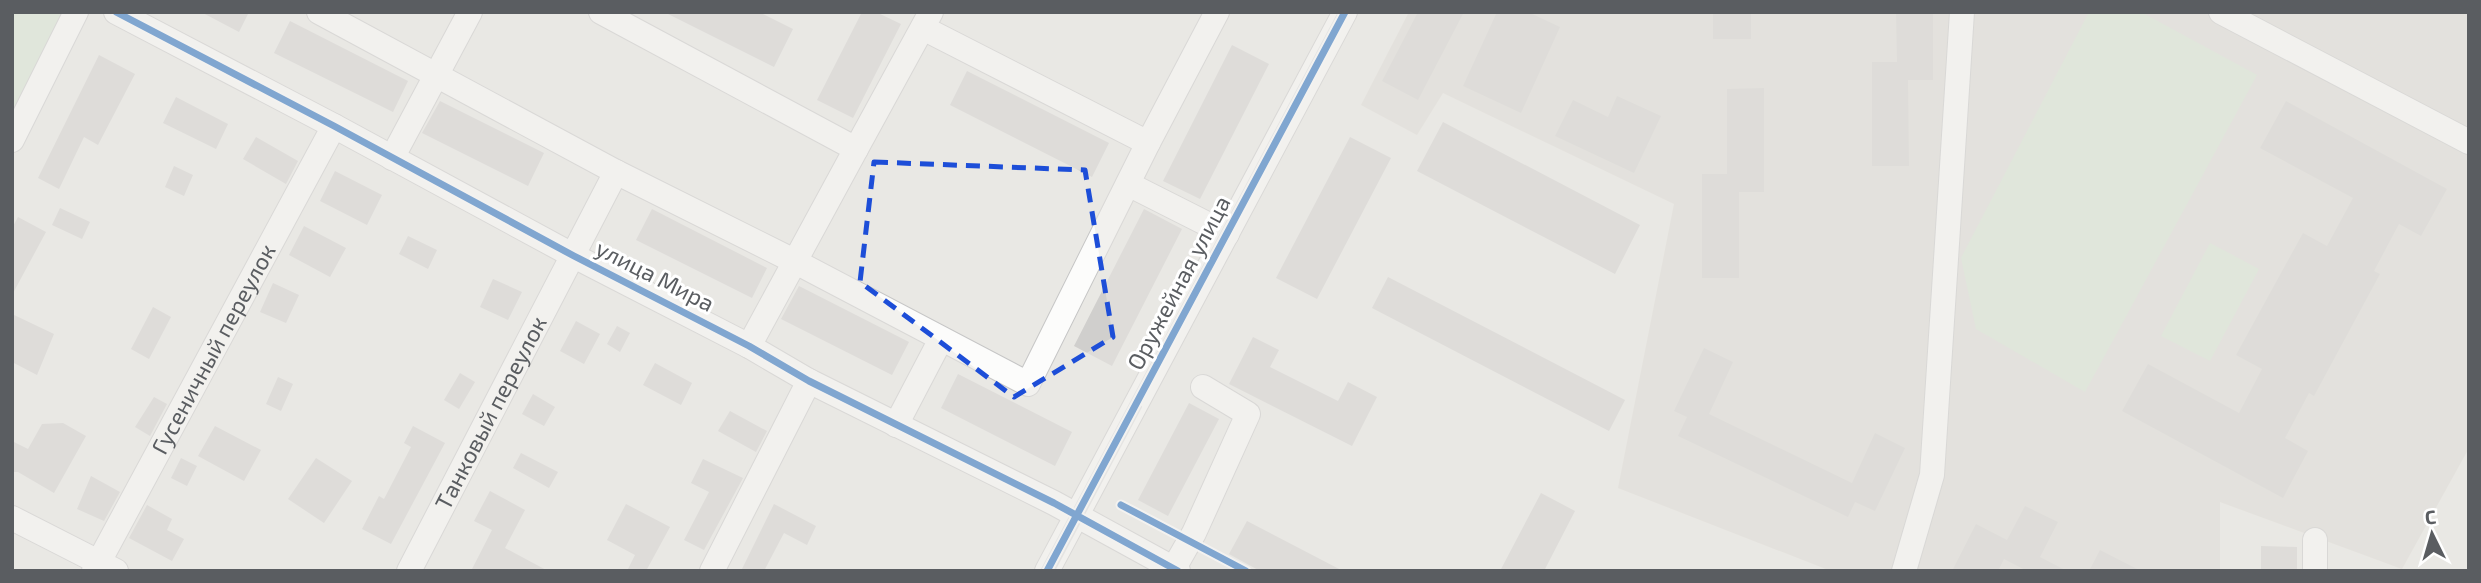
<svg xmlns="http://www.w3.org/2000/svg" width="2481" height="583" font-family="'Exo 2',sans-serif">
	<rect width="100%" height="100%" fill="#e9e8e4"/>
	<path fill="#dcdad4" d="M1409,12h1060v436l-67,121 -182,-67v69h-389l-213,-83 56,-284 -231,-111 -26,42 -56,-30z"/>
	<path fill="#d4e4d1" d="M12,12h52l-52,101z
		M2089,12h52l116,63 -172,317 -109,-63 -15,-71z
		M2210,243l49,26 -49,92 -49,-25z"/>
	<path fill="#d0cfcd" d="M201,12h48l-10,20z
		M664,12h95l34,17 -19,38z
		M862,12h14l25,12 -48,94 -36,-18z
		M1418,12h46l-46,88 -36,-19z
		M1497,12h31l32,15 -39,86 -58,-27z
		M1713,12h38v27h-38z
		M1896,12h37v68h-25l1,86h-37v-104h25z
		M290,21l118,60 -15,31 -119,-59z
		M1232,45l37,19 -69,135 -37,-18z
		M99,55l36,19 -37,71 -14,-8 -25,52 -21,-11z
		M967,71l142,72 -17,34 -142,-72z
		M1764,88v104h-25v86h-37v-104h25v-85z
		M1617,96l44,20 -27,57 -79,-37 18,-36 35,17z
		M176,97l52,27 -12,25 -53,-26z
		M440,101l104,52 -16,33 -106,-53z
		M2286,101l161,88 -26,47 -22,-12 -25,47 6,3 -66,122 -5,-3 -24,45 23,13 -25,47 -161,-87 26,-47 91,49 23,-44 -26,-14 67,-122 24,13 26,-48 -93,-50z
		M1443,122l197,103 -25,49 -198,-103z
		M256,137l42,24 -12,23 -43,-25z
		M1350,137l41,21 -74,141 -41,-21z
		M174,166l19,9 -9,21 -19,-9z
		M335,171l47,24 -15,30 -47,-24z
		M60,208l30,14 -8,17 -30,-14z
		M652,209l115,59 -15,30 -116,-58z
		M1144,209l38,20 -70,137 -38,-20z
		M18,217l28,15 -34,63v-67z
		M304,226l42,22 -16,29 -41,-22z
		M408,236l29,14 -9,19 -29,-15z
		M1388,277l237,123 -16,31 -237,-123z
		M493,279l29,13 -14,28 -28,-13z
		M273,283l26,12 -13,28 -26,-11z
		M799,286l110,56 -17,33 -111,-56z
		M153,307l18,10 -22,42 -18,-10z
		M12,314l42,20 -17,41 -25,-13z
		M576,321l24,13 -16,30 -24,-13z
		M617,326l13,7 -10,19 -13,-8z
		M1253,337l26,13 -9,17 68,34 10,-19 29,15 -25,49 -123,-62z
		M1704,348l29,14 -24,52 143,69 23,-50 30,15 -30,63 -20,-9 -7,15 -170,-81 9,-19 -13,-6z
		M655,363l37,20 -11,22 -38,-20z
		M460,373l15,9 -16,27 -15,-9z
		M958,374l114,58 -17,34 -114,-58z
		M278,377l15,7 -12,27 -15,-7z
		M533,394l22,13 -11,19 -22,-12z
		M154,397l13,7 -17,32 -15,-9z
		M1189,403l30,16 -51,97 -30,-16z
		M730,411l37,20 -11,21 -38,-21z
		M63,423l23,13 -32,57 -36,-21h-6v-31l16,8 14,-25z
		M215,426l46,24 -17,31 -46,-25z
		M413,426l32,17 -54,101 -29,-15 17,-33 5,3 27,-52 -7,-4z
		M521,453l37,19 -9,16 -36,-20z
		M181,458l16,8 -10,20 -16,-8z
		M316,458l36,23 -28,42 -36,-24z
		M703,459l40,19 -39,72 -20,-10 25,-48 -18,-9z
		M91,476l29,16 -16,29 -27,-12z
		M490,491l35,19 -20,38 43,23h-77l21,-41 -18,-9z
		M1541,493l34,18 -31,60h-44z
		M626,504l44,23 -24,44h-19l8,-16 -28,-15z
		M774,504l42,22 -9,19 -23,-12 -20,38h-23z
		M147,505l25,14 -5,11 17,9 -12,22 -43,-23z
		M2025,506l33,16 -18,35 27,14h-40l-23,-12 -6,12h-46l24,-47 31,16z
		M1247,521l96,50h-83l-31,-17z
		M2261,546l36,1v24h-36z
		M2100,550l41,21h-52z"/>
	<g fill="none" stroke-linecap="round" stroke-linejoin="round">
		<defs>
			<g id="minor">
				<path d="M116,12l218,114 240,130 175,90 60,35 245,122 124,68"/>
				<path d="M319,12l297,160 178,89 234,123 120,-241"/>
				<path d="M601,12l255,137 -107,197"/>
				<path d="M2221,12l248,130"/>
				<path d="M923,28l225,115 69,-131"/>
				<path d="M12,140l64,-128"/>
				<path d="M856,149l75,-137"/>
				<path d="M392,158l78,-146"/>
				<path d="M1128,184l99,50"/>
				<path d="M896,425l45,-86"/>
				<path d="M12,518l104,53"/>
				<path d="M2315,540v31"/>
				<path d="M1174,568l20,-35 54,-119 -45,-27"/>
				<path id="s1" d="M94,571l240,-445"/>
				<path id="s2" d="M409,571l207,-399"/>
				<path d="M712,571l97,-190"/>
				<path d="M1047,571l298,-559"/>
				<path d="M1904,571l28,-96 30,-463"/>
			</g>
		</defs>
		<use href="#minor" stroke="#c6c6c6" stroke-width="26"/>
		<use href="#minor" stroke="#fcfcfb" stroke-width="24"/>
		<path stroke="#e0e1e1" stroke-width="2" d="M1041,571l298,-559
			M1054,571l87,-164"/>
		<defs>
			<path id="cycleway" d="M116,12l218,114 240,130 175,90 60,35 245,122 124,68
				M1121,505l125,66
				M1047,571l298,-559"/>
		</defs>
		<use href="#cycleway" stroke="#fff" stroke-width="11"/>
		<use href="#cycleway" stroke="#0057b8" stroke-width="7"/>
	</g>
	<path d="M0 0H2481V583H0ZM874,162l211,8 28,167 -99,60 -154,-115z" fill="#e9e8e4" fill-opacity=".55" fill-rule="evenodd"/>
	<path fill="none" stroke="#1d4ed8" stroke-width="5" stroke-dasharray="14 9" stroke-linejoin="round" d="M874,162l211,8 28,167 -99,60 -154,-115z"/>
	<g text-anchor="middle" stroke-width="6" stroke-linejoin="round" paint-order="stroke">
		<g font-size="23" fill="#5a5d61" stroke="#fff">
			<text transform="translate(655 276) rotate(27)" y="8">улица Мира</text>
			<text transform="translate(1179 283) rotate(-62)" y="8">Оружейная улица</text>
			<text dy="8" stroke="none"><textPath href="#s1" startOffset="252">Гусеничный переулок</textPath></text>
			<text dy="8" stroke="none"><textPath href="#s2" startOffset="178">Танковый переулок</textPath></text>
		</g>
	</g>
	<rect width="2481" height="583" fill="none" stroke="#5a5d61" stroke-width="28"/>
	<g transform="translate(2432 534) rotate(355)" stroke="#ffffff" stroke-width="5" paint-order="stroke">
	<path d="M0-5L12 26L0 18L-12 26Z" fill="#5a5d61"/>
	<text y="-10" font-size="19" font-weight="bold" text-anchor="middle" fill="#5a5d61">С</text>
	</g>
</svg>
